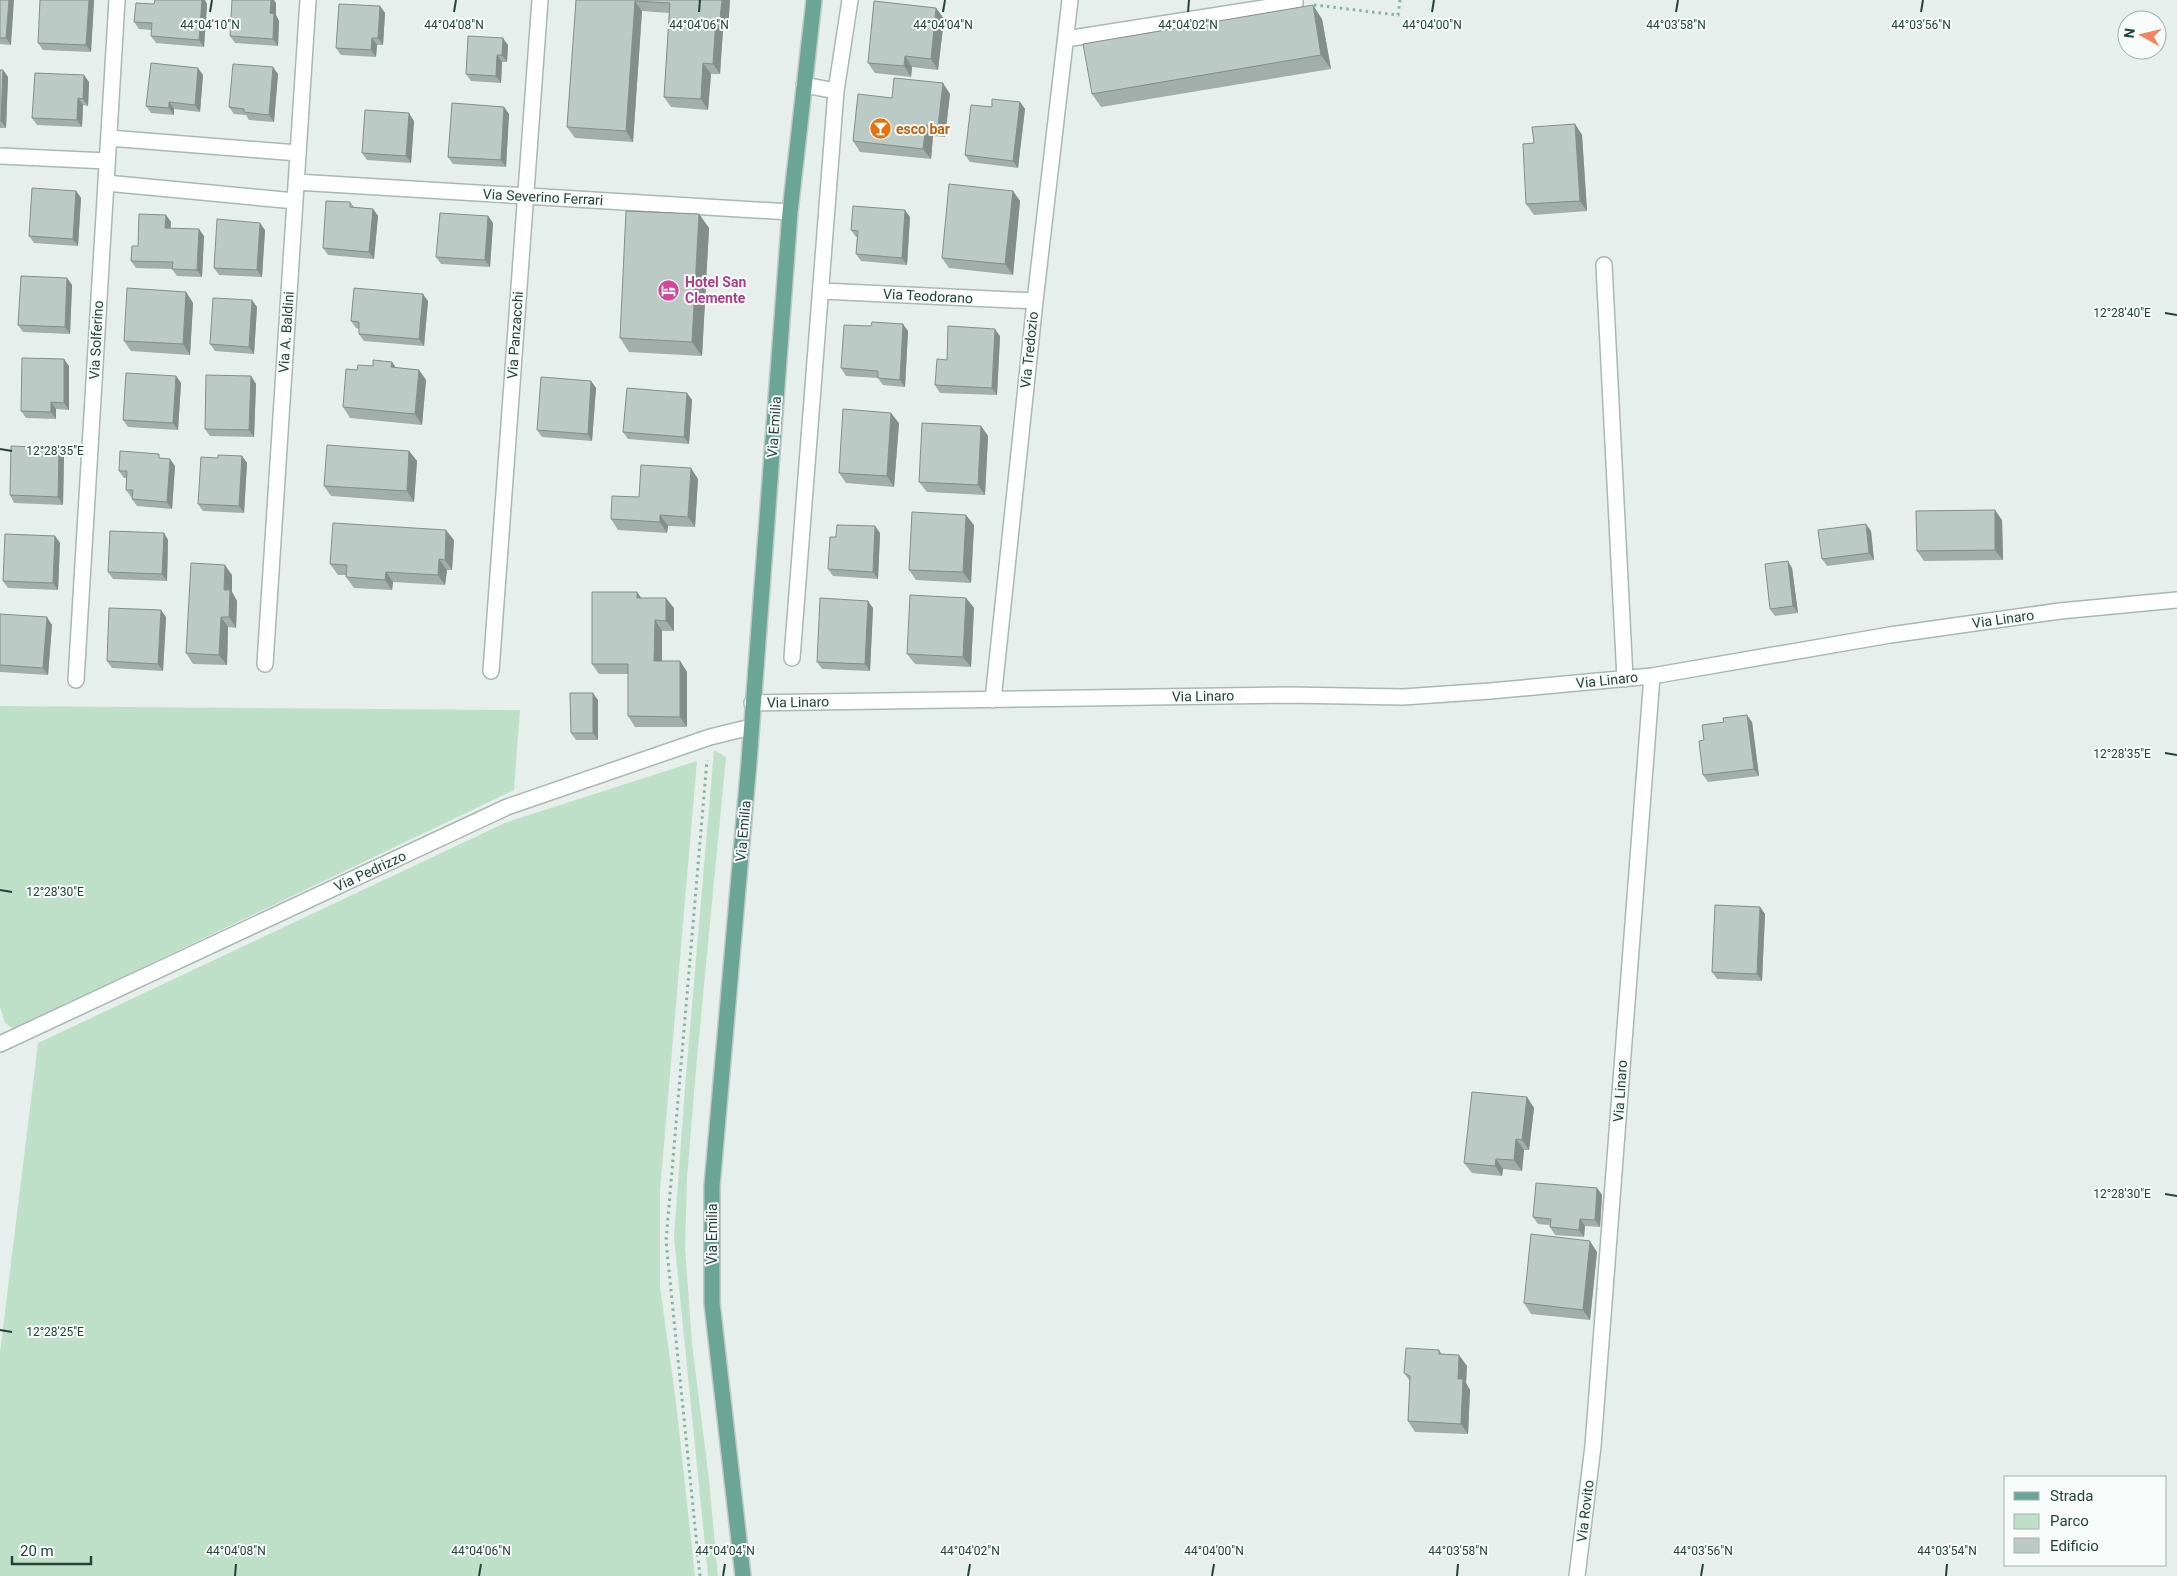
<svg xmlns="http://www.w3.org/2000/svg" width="2177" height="1576" font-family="Roboto,sans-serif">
	<rect width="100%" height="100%" fill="#e6efeb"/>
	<path fill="#bfe0c8" d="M0,706l520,4 -6,80 -500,239 -9,-6 -5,-16z
		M714,750l12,7 -30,312 -9,109 -2,70 7,95 17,137 9,96h-10l-34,-339 12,-162z
		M697,761l-37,430v96l16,115 19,174h-695v-224l38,-309 469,-221z"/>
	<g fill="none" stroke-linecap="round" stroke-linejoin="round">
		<defs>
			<path id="minor" d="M1066,39l229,-36v-3
				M804,85l32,6
				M109,138l189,15
				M0,156l107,5
				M296,182l494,30
				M106,183l189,18
				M1604,265l21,414
				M822,291l213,10
				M792,658l44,-567 14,-91
				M265,664l43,-664
				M491,671l49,-671
				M76,680l41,-680
				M993,700l42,-399 35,-301
				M752,703l536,-8 115,2 87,-6 162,-15 238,-41 170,-24 117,-11
				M0,1044l507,-237 203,-70 41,-10
				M1577,1576l16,-130 59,-770"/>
			<path id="major" d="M743,1576l-31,-273v-117l37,-424 41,-550 24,-212"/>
		</defs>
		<use href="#minor" stroke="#a8b8b2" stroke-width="18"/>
		<use href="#major" stroke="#c2cac8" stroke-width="18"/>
		<path stroke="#86b3a5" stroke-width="3" stroke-dasharray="2.5 4" stroke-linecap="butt" d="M1314,5l84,10 2,-15
			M700,1576l-34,-335 41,-481"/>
		<use href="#minor" stroke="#fff" stroke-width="15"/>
		<use href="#major" stroke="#6aa596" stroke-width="15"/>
	</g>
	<path fill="#a1aea9" d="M0,0l11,45 -11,-1z
		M94,0l-3,52 -48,-2 -5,-7z
		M576,0h154l-2,29h-5l-3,45h-9l-3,36 -37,-3 -7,-10 5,-84 -27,-2 -9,131 -58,-4 -8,-11z
		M276,3v12l3,6 -1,25 -43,-3 -5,-7z
		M154,4h53l-3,43 -48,-4 -5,-7v-6l-12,-1 -5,-7z
		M380,6l5,7 -2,32h-6l-1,12 -35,-2 -5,-7z
		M936,8l8,11 -6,51 -26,-3 -1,10 -36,-4 -7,-10z
		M1322,19l9,50 -230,38 -9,-13z
		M508,45l-1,17h-5l-1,21 -30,-2 -5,-7z
		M0,70h3l5,7 -2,51h-6z
		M278,74l-4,48 -25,-2 -3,-5 -12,-1 -5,-7z
		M203,75l-3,37 -26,-3v6l-23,-2 -5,-7z
		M89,82l-1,24 -5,-1 -1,22 -45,-2 -5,-7z
		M950,94l-5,43 -12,-1 -2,23 -71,-7 -7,-11 39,-43z
		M1020,102l5,7 -7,59 -48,-6 -5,-7 27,-48z
		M504,107l5,7 -3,53 -53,-3 -5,-7z
		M414,121l-3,42 -44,-3 -5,-7z
		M1575,124l7,11 5,76 -53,4 -8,-11 8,-61z
		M76,191l5,7 -3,48 -44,-3 -5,-7z
		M1013,191l7,10 -7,74 -64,-7 -7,-10z
		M350,202l4,5 19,2 5,7 -4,43 -46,-4 -5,-7z
		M699,214l10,14 -7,128 -73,-4 -9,-14z
		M488,216l5,7 -3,44 -49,-3 -5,-7z
		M910,217l-3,48 -46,-4 -5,-7 1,-17h-1l-5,-7z
		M171,222l-1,6 34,8 -2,41 -25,-1 -5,-7 -36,-1 -5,-7 7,-15z
		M265,230l-3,47 -43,-2 -5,-7z
		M67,278l5,7 -2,49 -47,-2 -5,-7z
		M186,292l7,11 -3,52 -59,-4 -7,-10z
		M428,301l-4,45 -60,-5 -5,-7v-5l-3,-1 -5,-7z
		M257,307l-3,47 -39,-3 -5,-7z
		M908,331l-3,56 -22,-2 -5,-7 -32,-2 -5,-8z
		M1000,336l-3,59 -57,-2 -5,-8 12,-25z
		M69,366v44l-13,-1v10l-30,-1 -5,-7z
		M396,368l23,2 7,10 -4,45 -72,-7 -7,-11 14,-37z
		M176,376l5,7 -3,47 -50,-3 -5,-7z
		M251,376l5,8 -2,53 -44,-1 -5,-7z
		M591,381l5,7 -4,53 -50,-4 -5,-7z
		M687,393l5,7 -3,44 -61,-5 -5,-7z
		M899,423l-5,64 -48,-4 -7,-10z
		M981,426l7,10 -3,59 -58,-3 -8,-10z
		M59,448l5,7 -1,50 -49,-2 -4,-8z
		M409,451l8,10 -3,41 -83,-6 -7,-10z
		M242,456l5,7 -3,50 -41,-2 -5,-7 20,-46z
		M162,459l13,7 -3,43 -35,-3 -5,-7v-2h-1l-5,-7v-12h-2l-5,-7z
		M698,479l-3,48 -27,-1 -1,7 -49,-3 -7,-11 28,-22z
		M2002,520l1,40 -79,1 -7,-10z
		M974,525l-3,58 -55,-3 -7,-10z
		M875,526l5,7 -2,46 -45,-3 -5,-7 8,-32z
		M1871,531l3,29 -47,6 -5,-7z
		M164,533l4,7 -1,41 -54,-2 -5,-7z
		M55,536l5,7 -2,47 -50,-2 -5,-7z
		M454,540l-2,30h-5l-2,15 -52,-3 -1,8 -38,-2 -8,-11v-2h-8l-8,-11z
		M1792,568l6,45 -23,3 -5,-7z
		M232,575v17l5,9 -1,27 -8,-1 -1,38 -34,-1 -7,-11z
		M637,592l4,6 33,10v23h-12v30h18l7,11v55h-52l-7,-11v-42h-29l-7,-10z
		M966,598l8,10 -3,59 -56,-3 -8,-10z
		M873,608l-3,63 -48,-2 -5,-7z
		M0,614l52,11 -4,50 -48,-3z
		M166,617l-3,54 -51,-3 -5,-7z
		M598,700v40h-22l-5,-7z
		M1752,722l7,54 -51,6 -5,-7 1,-35z
		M1760,907l5,7 -3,67 -45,-2 -5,-7z
		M1527,1097l7,11 -5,42h-5l-2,21 -19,-2 -1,7 -30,-3 -8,-10z
		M1597,1188l5,7 -2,32 -15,-1 -1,11 -29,-2 -5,-8v-2l-12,-1 -5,-7z
		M1597,1252l-7,68 -59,-6 -7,-11z
		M1439,1350l3,4 25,12 -1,17 4,7 -2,44 -53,-2 -7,-11 2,-40 -6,-8z"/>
	<path fill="#838d89" d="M9,0h5l-3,45 -5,-7z
		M89,0h5l-3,52 -5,-7z
		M202,0h3l2,4 -3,43 -5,-7z
		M271,0h3l2,3v12l3,6 -1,25 -5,-7 -3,-26z
		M722,0h8l-2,29 -8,-10z
		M635,1l7,10 -9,131 -7,-11z
		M1313,5l9,14 9,50 -10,-14z
		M380,6l5,7 -2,32 -5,-7z
		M936,8l8,11 -6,51 -7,-11z
		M716,18l7,11 -3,45 -7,-10z
		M372,38l5,7 -1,12 -5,-7z
		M503,38l5,7 -1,17 -5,-7z
		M497,55l5,7 -1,21 -5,-7z
		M905,56l7,11 -1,10 -7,-11z
		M703,63l8,11 -3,36 -7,-11z
		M273,67l5,7 -4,48 -5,-7z
		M198,68l5,7 -3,37 -5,-7z
		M3,70l5,7 -2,51 -5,-7z
		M84,75l5,7 -1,24 -5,-7z
		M943,83l7,11 -5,43 -7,-11z
		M78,98l5,7 -1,22 -5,-7z
		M169,102l5,7v6l-5,-7z
		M1020,102l5,7 -7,59 -5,-7z
		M504,107l5,7 -3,53 -5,-7z
		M409,113l5,8 -3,42 -5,-7z
		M1575,124l7,11 5,76 -7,-10z
		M926,125l7,11 -2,23 -8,-10z
		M76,191l5,7 -3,48 -5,-7z
		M1013,191l7,10 -7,74 -8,-11z
		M373,209l5,7 -4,43 -5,-7z
		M905,210l5,7 -3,48 -5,-7z
		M699,214l10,14 -7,128 -10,-14z
		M166,215l5,7 -1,13 -5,-7z
		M488,216l5,7 -3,44 -5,-7z
		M260,223l5,7 -3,47 -5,-7z
		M199,229l5,7 -2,41 -5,-7z
		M67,278l5,7 -2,49 -5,-7z
		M186,292l7,11 -3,52 -7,-11z
		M423,294l5,7 -4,45 -5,-7z
		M252,300l5,7 -3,47 -5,-7z
		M903,324l5,7 -3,56 -5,-7z
		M995,329l5,7 -3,59 -5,-7z
		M64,359l5,7v44l-5,-7z
		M392,362l7,10 -8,-5z
		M419,370l7,10 -4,45 -7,-11z
		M176,376l5,7 -3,47 -5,-7z
		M251,376l5,8 -2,53 -5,-7z
		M591,381l5,7 -4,53 -4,-7z
		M687,393l5,7 -3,44 -5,-7z
		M51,402l5,7v10l-5,-7z
		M891,413l8,10 -5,64 -7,-11z
		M981,426l7,10 -3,59 -7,-10z
		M59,448l5,7 -1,50 -5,-8z
		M409,451l8,10 -3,41 -7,-11z
		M242,456l5,7 -3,50 -5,-7z
		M170,459l5,7 -3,43 -5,-7z
		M691,468l7,11 -3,48 -7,-10z
		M1995,510l7,10 1,40 -8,-10z
		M660,515l8,11 -1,7 -7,-11z
		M966,515l8,10 -3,58 -8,-11z
		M1866,524l5,7 3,29 -5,-7z
		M875,526l5,7 -2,46 -5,-7z
		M446,530l8,10 -2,30 -7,-10z
		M164,533l4,7 -1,41 -5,-7z
		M55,536l5,7 -2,47 -5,-7z
		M439,559l8,11 -2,15 -7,-10z
		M1788,561l4,7 6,45 -5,-7z
		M225,565l7,10v17l5,9 -1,27 -7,-11 -5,-27z
		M386,572l7,10 -1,8 -7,-10z
		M637,592l8,11 -8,-5z
		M666,598l8,10v23l-8,-10z
		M966,598l8,10 -3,59 -8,-10z
		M868,601l5,7 -3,63 -5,-7z
		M161,610l5,7 -3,54 -5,-7z
		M47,617l5,8 -4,50 -5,-7z
		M221,617l7,10 -1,38 -8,-10z
		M655,620l7,11v41l-8,-11z
		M680,661l7,11v55l-7,-10z
		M593,693l5,7v40l-5,-7z
		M1747,715l5,7 7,54 -5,-7z
		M1760,907l5,7 -3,67 -5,-7z
		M1527,1097l7,11 -5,42 -7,-10z
		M1516,1139l8,11 -2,21 -8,-11z
		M1496,1159l7,10 -1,7 -7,-10z
		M1597,1188l5,7 -2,32 -5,-7z
		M1580,1219l5,7 -1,11 -5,-7z
		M1590,1241l7,11 -7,68 -7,-10z
		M1459,1355l8,11 -1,17 4,7 -2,44 -7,-10 -3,-45z"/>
	<path fill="#bbcac4" stroke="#838d89" d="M0,0h9l-3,38h-6z
		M40,0h49l-3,45 -48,-2z
		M155,0h47l-3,40 -48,-4 1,-13 -18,-1 2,-19 18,1z
		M232,0h39l-1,13 4,1 -1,25 -43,-3z
		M576,0h146l-2,19 -4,-1 -3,46 -10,-1 -2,36 -37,-2 6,-94 -35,-2 -9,130 -59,-4z
		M874,1l62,7 -5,51 -26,-3 -1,10 -36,-3z
		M339,4l41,2 -2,32h-6l-1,12 -35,-2z
		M1313,5l8,50 -229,39 -9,-50z
		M468,36l35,2 -1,17h-5l-1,21 -30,-2z
		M151,63l47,5 -3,37 -26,-3v6l-23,-2z
		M233,64l40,3 -4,48 -25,-3v-3l-15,-2z
		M0,70h3l-2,51h-1z
		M35,73l49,2 -1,24 -5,-1 -1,22 -45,-2z
		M894,78l49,5 -5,43 -12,-1 -3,24 -70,-8 5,-47 34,4z
		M992,99l28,3 -7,59 -48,-6 6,-50 21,2z
		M452,103l52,4 -3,53 -53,-3z
		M365,110l44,3 -3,43 -44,-3z
		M1575,124l5,77 -54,3 -3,-60 11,-1 -2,-16z
		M949,184l64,7 -8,73 -63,-6z
		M32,188l44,3 -3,48 -44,-3z
		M326,201l24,1v5l23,2 -4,43 -46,-4z
		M853,206l52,4 -3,48 -46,-4 2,-23 -7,-1z
		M626,211l73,3 -7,128 -72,-4z
		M440,213l48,3 -3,44 -49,-3z
		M139,214l27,1 -1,13 34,1 -2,41 -25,-1 1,-7 -42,-1 1,-15h6z
		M217,219l43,4 -3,47 -43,-2z
		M21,276l46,2 -2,49 -47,-2z
		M127,288l59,4 -3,52 -59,-3z
		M354,288l69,6 -4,45 -60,-5v-12l-8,-1z
		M213,298l39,2 -3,47 -39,-3z
		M872,322l31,2 -3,56 -22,-2v-7l-37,-3 3,-43 27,1z
		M948,326l47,3 -3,59 -57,-3 2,-26 10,1z
		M22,358l42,1v44l-13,-1v10l-30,-1z
		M373,360l19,2 -1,5 28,3 -4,44 -72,-7 3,-38 11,1 1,-5 15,1z
		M126,373l50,3 -3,47 -50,-3z
		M206,375l45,1 -2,54 -44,-1z
		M541,377l50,4 -3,53 -51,-4z
		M627,388l60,5 -3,44 -61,-5z
		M843,409l48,4 -4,63 -48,-3z
		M922,423l59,3 -3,59 -59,-3z
		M327,445l82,6 -2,40 -83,-5z
		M11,446l48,2 -1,49 -48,-2z
		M120,451l39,3v4l11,1 -3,43 -35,-3 1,-9h-7l1,-19h-8z
		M218,455l24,1 -3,50 -41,-2 3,-47 17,1z
		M641,465l50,3 -3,49 -28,-2v7l-49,-3 1,-23 27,1z
		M1995,510v40l-78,1 -1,-40z
		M912,512l54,3 -3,57 -54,-2z
		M333,523l113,7 -1,30 -6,-1 -1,16 -52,-3 -1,8 -39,-3 1,-12 -17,-1z
		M1866,524l3,29 -47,6 -4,-29z
		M837,525l38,1 -2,46 -45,-3 2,-32h6z
		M110,531l54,2 -2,41 -54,-2z
		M5,534l50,2 -2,47 -50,-2z
		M1788,561l5,45 -23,3 -5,-45z
		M191,563l34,2 -1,25h6l-1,27h-8l-2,38 -33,-2z
		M592,592h45v6h29v23l-11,-1 -1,41h26v56l-52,-1v-52h-36z
		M910,595l56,3 -3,59 -56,-3z
		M820,598l48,3 -3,63 -48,-2z
		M109,608l52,2 -3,54 -51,-3z
		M0,614l47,3 -4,51 -43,-3z
		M570,693h23v40h-22z
		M1747,715l7,54 -51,6 -4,-34 5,-1 -2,-15 22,-3 -1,-4z
		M1715,905l45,2 -3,67 -45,-2z
		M1472,1092l55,5 -5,43 -6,-1 -2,21 -18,-1 -1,7 -31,-3z
		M1536,1183l61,5 -2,32 -15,-1 -1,11 -29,-3 1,-8 -18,-2z
		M1531,1234l59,7 -7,69 -59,-7z
		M1406,1348l33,2v4l20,1 -1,24h5l-2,45 -53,-3 2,-45 -6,-3z"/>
	<path fill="none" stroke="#24423a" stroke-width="2" d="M210,12l2,-12M454,12l2,-12M699,12l1,-12M943,12l2,-12M1188,12l1,-12M1432,12l2,-12M1676,12l2,-12M1921,12l2,-12M2165,313l12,2M0,449l12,2M2165,753l12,2M0,890l12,2M2165,1194l12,2M0,1330l12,2M235,1576l1,-12M479,1576l2,-12M723,1576l2,-12M968,1576l2,-12M1212,1576l2,-12M1457,1576l1,-12M1701,1576l2,-12M1946,1576l1,-12"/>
	<defs>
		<symbol id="bar-disc" viewBox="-11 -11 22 22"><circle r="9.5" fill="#e8710a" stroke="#f7fbf9"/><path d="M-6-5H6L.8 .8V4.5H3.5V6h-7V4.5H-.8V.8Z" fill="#fff"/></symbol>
		<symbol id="hotel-disc" viewBox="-11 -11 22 22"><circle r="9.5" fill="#d1479c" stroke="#f7fbf9"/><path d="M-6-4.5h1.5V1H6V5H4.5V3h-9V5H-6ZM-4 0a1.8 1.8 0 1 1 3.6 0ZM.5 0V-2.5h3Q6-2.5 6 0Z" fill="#fff"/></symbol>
	</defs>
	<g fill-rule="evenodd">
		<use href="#bar-disc" x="868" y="116" width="25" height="25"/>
		<use href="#hotel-disc" x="656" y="278" width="25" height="25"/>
	</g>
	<g text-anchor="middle" stroke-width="4" stroke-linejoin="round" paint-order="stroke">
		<g font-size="14" font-weight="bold" fill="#c56008" stroke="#f7fbf9" text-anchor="start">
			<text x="896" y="134">esco bar</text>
		</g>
		<g font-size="14" fill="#24423a" stroke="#f7fbf9">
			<text transform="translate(543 197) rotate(3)" y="5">Via Severino Ferrari</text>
			<text transform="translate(928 296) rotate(3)" y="5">Via Teodorano</text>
			<text transform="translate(286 332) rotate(-86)" y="5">Via A. Baldini</text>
			<text transform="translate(515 335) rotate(-86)" y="5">Via Panzacchi</text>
			<text transform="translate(96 340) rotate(-87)" y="5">Via Solferino</text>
			<text transform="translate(1029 350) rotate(-84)" y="5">Via Tredozio</text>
			<text transform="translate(774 427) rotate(-86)" y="5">Via Emilia</text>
			<text transform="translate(2003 619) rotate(-8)" y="5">Via Linaro</text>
			<text transform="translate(1607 680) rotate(-6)" y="5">Via Linaro</text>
			<text transform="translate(1203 696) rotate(-1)" y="5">Via Linaro</text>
			<text transform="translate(798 702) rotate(-1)" y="5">Via Linaro</text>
			<text transform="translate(743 831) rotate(-85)" y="5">Via Emilia</text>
			<text transform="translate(370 871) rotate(-25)" y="5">Via Pedrizzo</text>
			<text transform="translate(1620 1091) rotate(-86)" y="5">Via Linaro</text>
			<text transform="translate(712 1234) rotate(-90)" y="5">Via Emilia</text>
			<text transform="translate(1585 1511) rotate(-83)" y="5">Via Rovito</text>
		</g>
		<g font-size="14" font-weight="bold" fill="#b23c85" stroke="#f7fbf9" text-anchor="start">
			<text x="685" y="287">Hotel San<tspan x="685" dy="16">Clemente</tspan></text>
		</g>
	</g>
	<g font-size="12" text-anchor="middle" fill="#24423a" stroke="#f7fbf9" stroke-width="4" stroke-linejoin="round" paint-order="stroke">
		<text x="210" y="29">44°04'10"N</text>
		<text x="454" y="29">44°04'08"N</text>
		<text x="699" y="29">44°04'06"N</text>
		<text x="943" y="29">44°04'04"N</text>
		<text x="1188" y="29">44°04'02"N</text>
		<text x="1432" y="29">44°04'00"N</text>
		<text x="1676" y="29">44°03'58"N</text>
		<text x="1921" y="29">44°03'56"N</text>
		<text x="2122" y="317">12°28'40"E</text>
		<text x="55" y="455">12°28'35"E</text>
		<text x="2122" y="758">12°28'35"E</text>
		<text x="55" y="896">12°28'30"E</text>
		<text x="2122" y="1198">12°28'30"E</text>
		<text x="55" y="1336">12°28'25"E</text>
		<text x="236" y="1555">44°04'08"N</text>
		<text x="481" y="1555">44°04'06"N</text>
		<text x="725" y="1555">44°04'04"N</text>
		<text x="970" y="1555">44°04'02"N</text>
		<text x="1214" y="1555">44°04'00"N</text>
		<text x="1458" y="1555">44°03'58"N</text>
		<text x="1703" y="1555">44°03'56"N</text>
		<text x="1947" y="1555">44°03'54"N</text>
	</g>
	<rect x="2004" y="1476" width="162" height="90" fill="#f7fbf9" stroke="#a3b1ad"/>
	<rect x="2014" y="1492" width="25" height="8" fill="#6aa596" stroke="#a3b1ad"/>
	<text x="2050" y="1501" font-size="15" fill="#24423a">Strada</text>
	<rect x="2014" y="1514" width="25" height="15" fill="#bfe0c8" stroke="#a3b1ad"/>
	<text x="2050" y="1526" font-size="15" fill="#24423a">Parco</text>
	<rect x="2014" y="1538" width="25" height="15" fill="#bbcac4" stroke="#a3b1ad"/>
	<text x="2050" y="1551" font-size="15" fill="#24423a">Edificio</text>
	<g transform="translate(2142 35) rotate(278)"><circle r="24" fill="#f7fbf9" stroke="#a3b1ad"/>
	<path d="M0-4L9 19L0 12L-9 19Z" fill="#f4845f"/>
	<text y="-8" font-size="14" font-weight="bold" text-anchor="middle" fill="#24423a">N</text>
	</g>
	<path d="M12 1556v8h79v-8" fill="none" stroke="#24423a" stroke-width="2.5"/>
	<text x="20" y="1556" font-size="15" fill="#24423a" stroke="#f7fbf9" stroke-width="4" paint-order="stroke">20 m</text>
</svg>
